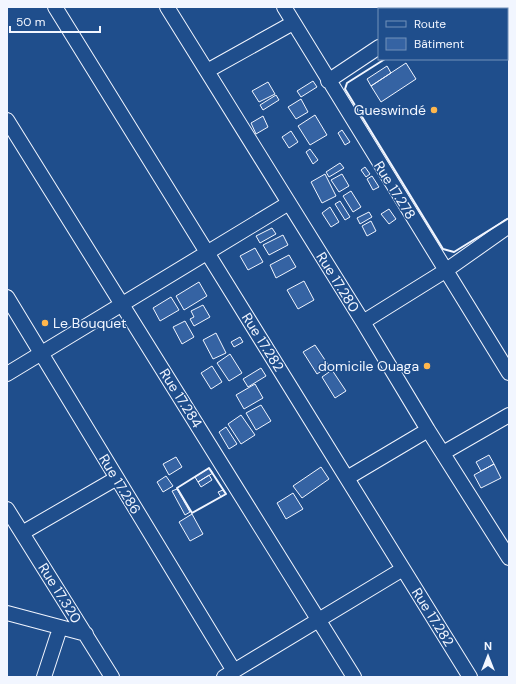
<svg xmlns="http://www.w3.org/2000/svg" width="516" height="684" font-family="'DM Sans',sans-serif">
	<rect width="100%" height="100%" fill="#1f4e8c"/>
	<path fill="#3563a3" stroke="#f2f6ff" d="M406,63l10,16 -35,23 -10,-16z
		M387,66l4,7 -20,13 -4,-7z
		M313,81l4,6 -16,10 -4,-6z
		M268,82l7,12 -16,8 -7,-11z
		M276,95l3,5 -16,10 -3,-5z
		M301,99l7,13 -12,7 -8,-12z
		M315,115l12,20 -17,10 -12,-19z
		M263,116l5,11 -12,7 -5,-11z
		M342,130l8,12 -5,3 -7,-12z
		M291,131l7,11 -9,6 -7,-11z
		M310,149l8,11 -5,4 -7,-12z
		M340,163l4,5 -15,9 -3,-5z
		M365,167l5,7 -4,3 -5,-7z
		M325,174l11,22 -14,7 -11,-21z
		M342,174l7,12 -10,6 -8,-12z
		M372,176l7,11 -6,3 -6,-11z
		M351,191l10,16 -8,5 -10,-16z
		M340,201l10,16 -5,3 -10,-16z
		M330,207l9,15 -8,5 -9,-14z
		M389,209l7,10 -7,5 -8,-10z
		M369,212l3,5 -12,7 -3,-6z
		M371,221l5,10 -9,5 -5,-10z
		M272,228l4,6 -16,9 -4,-7z
		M283,235l5,10 -19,10 -6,-10z
		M255,248l8,14 -15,8 -8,-14z
		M289,255l7,12 -20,11 -6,-13z
		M304,281l10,19 -16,9 -11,-19z
		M199,282l8,14 -23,14 -8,-14z
		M171,297l8,13 -19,11 -7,-13z
		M203,305l7,12 -16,9 -4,-7 4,-2 -3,-6z
		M185,321l9,16 -12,7 -9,-17z
		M216,333l10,20 -13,6 -10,-19z
		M240,337l3,5 -9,5 -3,-5z
		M315,345l14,21 -12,8 -14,-22z
		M230,354l12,19 -13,8 -12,-18z
		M212,366l10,16 -11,7 -10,-16z
		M261,368l5,8 -18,11 -5,-8z
		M332,370l14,21 -11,7 -13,-21z
		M255,384l8,14 -19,11 -8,-14z
		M261,405l10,16 -15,9 -10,-17z
		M241,415l14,20 -14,9 -13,-20z
		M226,427l11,17 -8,5 -10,-17z
		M489,455l5,9 -13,7 -5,-9z
		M176,457l6,10 -13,8 -6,-11z
		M494,464l7,14 -20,10 -7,-13z
		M321,467l8,12 -27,19 -9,-12z
		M209,468l4,5 -15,9 -3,-5z
		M209,475l3,5 -11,7 -3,-5z
		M166,476l7,10 -10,6 -6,-10z
		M177,489l13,23 -5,3 -13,-24z
		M223,490l3,4 -5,3 -3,-5z
		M293,493l10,16 -17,10 -9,-16z
		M192,514l11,20 -13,7 -11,-19z"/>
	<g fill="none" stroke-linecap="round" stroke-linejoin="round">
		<defs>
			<path id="minor" d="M55,7l415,670
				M167,7l196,315 65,108 81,128
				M284,7l225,366
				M397,7l1,2
				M438,9l3,-2
				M207,71l86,-48
				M328,81l51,-34
				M7,120l347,557
				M7,297l227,374
				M363,322l82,-51 64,-45
				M7,374l282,-171
				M443,453l66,-38
				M347,478l81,-48
				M7,509l105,168
				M22,533l95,-55
				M7,613l79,21
				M44,677l16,-49
				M224,677l179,-108"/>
		</defs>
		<use href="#minor" stroke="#f2f6ff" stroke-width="16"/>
		<use href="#minor" stroke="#1f4e8c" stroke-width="14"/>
		<path stroke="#f2f6ff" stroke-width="2" d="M466,9l3,-2
			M385,59l-38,24 -2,6 98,160 11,3 55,-34
			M209,468l17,26 -34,19 -15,-25z"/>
	</g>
	<g fill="#ffb74d" stroke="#1f4e8c" stroke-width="1.5">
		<circle cx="434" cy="110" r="4"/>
		<circle cx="45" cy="323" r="4"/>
		<circle cx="427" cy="366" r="4"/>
	</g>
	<g text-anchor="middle" stroke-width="3" stroke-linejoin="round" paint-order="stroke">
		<g font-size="14" fill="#f2f6ff" stroke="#1f4e8c" text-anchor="end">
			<text x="426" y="115">Gueswindé</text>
			<text x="53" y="328" text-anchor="start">Le Bouquet</text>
			<text x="419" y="371">domicile Ouaga</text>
		</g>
		<g font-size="14" fill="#f2f6ff" stroke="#1f4e8c">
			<text transform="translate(395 190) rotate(58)" y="5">Rue 17.278</text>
			<text transform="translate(338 282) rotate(58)" y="5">Rue 17.280</text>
			<text transform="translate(263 342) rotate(58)" y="5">Rue 17.282</text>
			<text transform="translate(181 398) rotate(58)" y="5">Rue 17.284</text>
			<text transform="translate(120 484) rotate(59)" y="5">Rue 17.286</text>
			<text transform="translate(60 593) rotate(58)" y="5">Rue 17.320</text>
			<text transform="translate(433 617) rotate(58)" y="5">Rue 17.282</text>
		</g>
	</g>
	<rect width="516" height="684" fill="none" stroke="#f2f6ff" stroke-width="16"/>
	<rect x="378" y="8" width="130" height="52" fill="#1f4e8c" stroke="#7391ba"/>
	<rect x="386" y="21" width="20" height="6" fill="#1f4e8c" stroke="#7391ba"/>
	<text x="414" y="28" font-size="12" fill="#f2f6ff">Route</text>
	<rect x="386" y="38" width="20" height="12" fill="#3563a3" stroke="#7391ba"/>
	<text x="414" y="48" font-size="12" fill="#f2f6ff">Bâtiment</text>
	<g transform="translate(488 656)" stroke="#1f4e8c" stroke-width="3" paint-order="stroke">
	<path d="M0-3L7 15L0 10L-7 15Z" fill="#f2f6ff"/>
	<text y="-6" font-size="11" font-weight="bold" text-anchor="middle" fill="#f2f6ff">N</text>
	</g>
	<path d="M10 26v6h90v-6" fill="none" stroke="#f2f6ff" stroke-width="2"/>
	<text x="16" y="26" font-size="12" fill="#f2f6ff" stroke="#1f4e8c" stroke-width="3" paint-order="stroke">50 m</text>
</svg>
